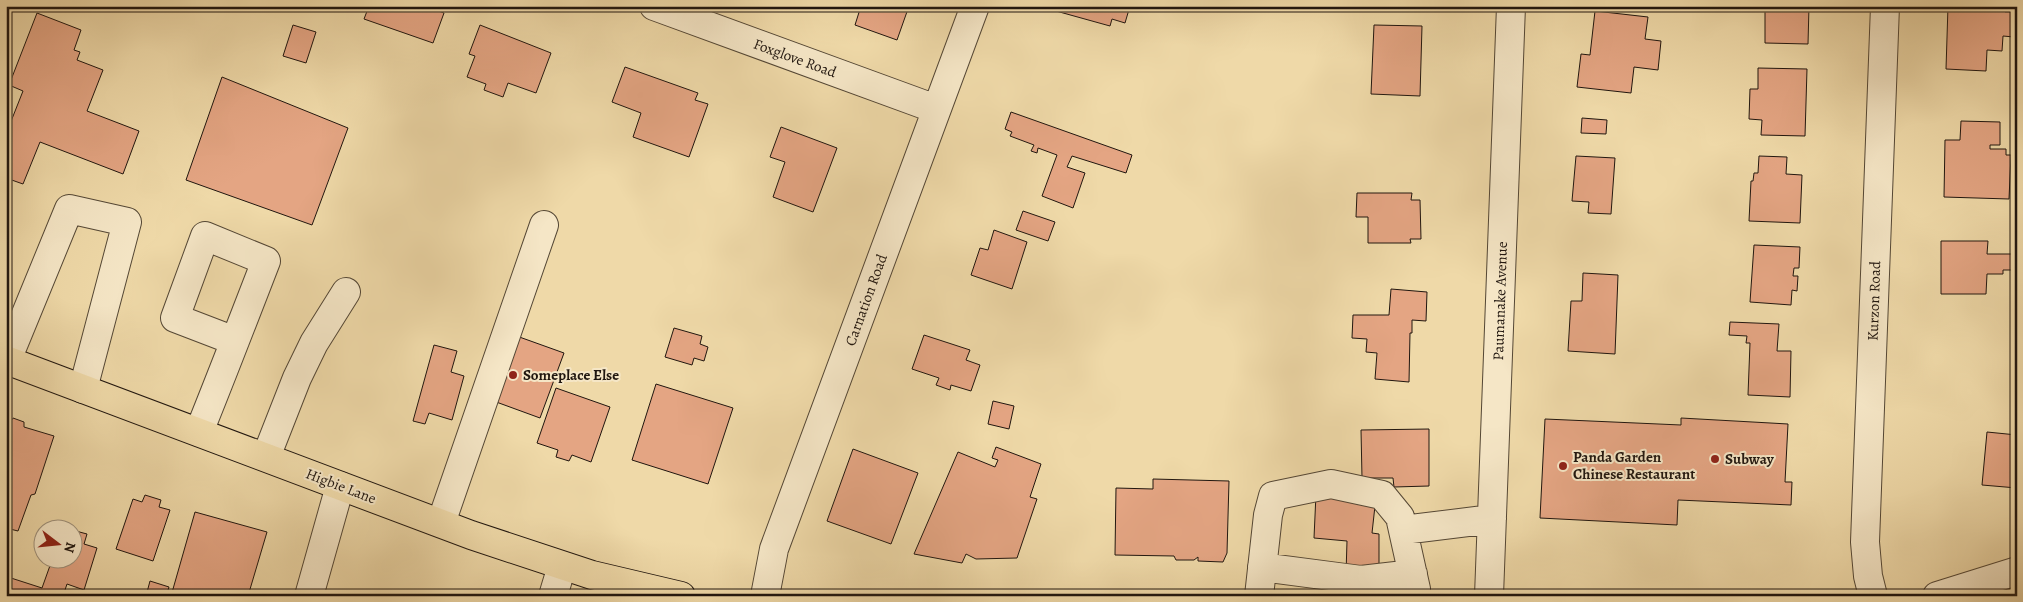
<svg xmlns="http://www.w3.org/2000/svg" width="2023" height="602" font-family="Alegreya,serif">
	<rect width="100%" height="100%" fill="#efd9a8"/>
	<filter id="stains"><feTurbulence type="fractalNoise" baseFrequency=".004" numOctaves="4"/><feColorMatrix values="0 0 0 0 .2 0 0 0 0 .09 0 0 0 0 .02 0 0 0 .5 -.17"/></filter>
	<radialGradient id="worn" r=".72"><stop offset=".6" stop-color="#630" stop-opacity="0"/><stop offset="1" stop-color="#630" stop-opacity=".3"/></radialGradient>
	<path fill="#e4a583" stroke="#20160f" d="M369,6h56l19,7 -11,30 -69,-24z
		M861,6h48l-12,34 -42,-15z
		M1055,6h75l-5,17 -13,-4 -2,7 -54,-15z
		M1765,6h44l-1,38 -43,-1z
		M1948,6h58l-1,6h10l-1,25 -11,-1 -1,15 -15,-1 -1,21 -40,-2z
		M1595,11l53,6 -3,22 16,2 -3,29 -24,-3 -3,26 -54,-6 4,-33 9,1z
		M37,13l44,17 -7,20 6,2 -3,8 26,10 -16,41 52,20 -16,43 -83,-32 -17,42 -17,-6v-44l17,-43 -14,-6z
		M293,25l23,7 -10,31 -23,-7z
		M480,25l71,28 -15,40 -28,-10 -5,14 -19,-7 2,-6 -19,-7 8,-21 -6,-2z
		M1374,25l48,1 -2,70 -49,-2z
		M625,67l73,26 -3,7 13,4 -19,53 -56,-20 8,-24 -29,-11z
		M1758,68l49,1 -2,67 -44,-1 1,-15 -13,-1 1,-30h8z
		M222,77l126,51 -36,97 -126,-45z
		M1011,112l121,43 -6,18 -54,-17 -5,11 18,6 -12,35 -31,-12 15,-41 -19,-7 -1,5 -6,-2 3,-6 -24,-9 2,-4 -7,-3z
		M1582,118l25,2 -1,14 -25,-1z
		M1961,121l39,1v23h-10v4h16v6h5l-2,44 -65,-2 1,-57h15z
		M781,127l56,21 -24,64 -40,-15 12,-35 -15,-5z
		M1576,156l39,2 -4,56 -23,-1 1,-11 -17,-1z
		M1759,156l28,1 -1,17 16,1 -2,48 -51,-2 2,-40h2l1,-8h4z
		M1357,193h55l-1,7h9l1,39h-11l1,4h-43v-26h-12z
		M1023,211l32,11 -7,19 -32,-11z
		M994,230l33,12 -15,47 -41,-14 9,-27 8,2z
		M1941,241h47l-1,13h26v16h-10v4h-16l-1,20h-45z
		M1754,245l46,2 -1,21h-5l-1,8h5l-1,15 -5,-1 -1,15 -41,-3z
		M1583,273l35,2 -3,79 -47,-3 3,-50h11z
		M1391,289l36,3 -1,29 -14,-1v13h-2l-1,49 -34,-3 2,-26 -11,-1 1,-13 -15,-1 1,-23h36z
		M1730,322l49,2 -2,27h14l-1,46 -42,-2 2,-52h-4l1,-7 -18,-1z
		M674,328l28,8 -2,8 8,3 -4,14 -10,-3 -2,7 -27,-8z
		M511,334l53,19 -24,65 -52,-19z
		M924,335l46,15 -4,10 14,5 -9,26 -20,-6 -1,5 -14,-5 3,-7 -27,-9z
		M434,345l23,6 -6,21 13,4 -12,44 -23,-7 -4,11 -12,-3z
		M656,384l77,24 -25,76 -76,-24z
		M556,388l54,19 -19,55 -19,-7 -3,6 -13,-4 2,-7 -21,-7z
		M993,401l21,5 -5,23 -21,-5z
		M13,418l11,4v5l30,9 -19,58 -4,1 -13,36 -12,-3v-106l4,1z
		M1681,418l107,6 -3,58h7l-1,23 -113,-5 -1,25 -137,-7 5,-99 136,6z
		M1429,429v57l-35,1 -1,-9h-31l-1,-48z
		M1987,432l30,3v53l-35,-3z
		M996,447l45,17 -11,33 7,2 -20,59 -41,1 -10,-5 -4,9 -48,-9 44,-102 37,15 3,-7 -6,-2z
		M853,449l65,24 -27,71 -64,-23z
		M1153,479l76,2 -2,72 -4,9 -25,-1v-4l-4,3h-18l-2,-4 -59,-1 1,-67 37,1z
		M1316,494l60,3 -4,36 7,1v40h-33l1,-33 -33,-3z
		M145,495l16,5 -2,7 11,3 -17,51 -37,-12 17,-50 9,3z
		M195,512l72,20 -19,64h-77z
		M72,530l15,4 -3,10 13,4 -13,42 -17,-6 -4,12h-54l-3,-3 5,-15 31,10 10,-28h20z
		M150,581l19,6 -3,9h-20z"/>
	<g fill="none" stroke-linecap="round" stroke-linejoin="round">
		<defs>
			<path id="minor" d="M654,6l282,103
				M7,360l62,-151 58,13 -44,167
				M199,432c23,-57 45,-114 67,-171l-61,-25 -30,82 60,23
				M266,457l31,-79 17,-35 32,-51
				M441,523l103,-298
				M1403,530l89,-11
				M1262,567l99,13 52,-6
				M309,596l31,-110
				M553,596l9,-30
				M765,596l9,-47 201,-543
				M1259,596l9,-81 5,-19 58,-12 51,11 18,22 16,72 -1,7
				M1489,596l22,-590
				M1873,596l-5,-20 -3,-34 20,-536
				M1937,596l80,-25"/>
			<path id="major" d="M6,360l465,175 121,40 89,21"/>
		</defs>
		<use href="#minor" stroke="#544735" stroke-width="30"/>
		<use href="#major" stroke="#20160f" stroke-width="30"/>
		<use href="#minor" stroke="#f5e6c6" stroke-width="28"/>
		<use href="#major" stroke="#efd9a8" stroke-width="28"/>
	</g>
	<g fill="#8f2418" stroke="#f5e6c6" stroke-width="2">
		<circle cx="513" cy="375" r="5"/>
		<circle cx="1715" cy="459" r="5"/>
		<circle cx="1563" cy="466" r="5"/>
	</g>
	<g text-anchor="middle" stroke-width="4" stroke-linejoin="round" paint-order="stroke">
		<g font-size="15" fill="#20160f" stroke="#f5e6c6">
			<text transform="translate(795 58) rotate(20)" y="5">Foxglove Road</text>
			<text transform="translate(866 300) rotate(-70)" y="5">Carnation Road</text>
			<text transform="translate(1500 301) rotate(-88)" y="5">Paumanake Avenue</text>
			<text transform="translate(1874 301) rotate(-88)" y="5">Kurzon Road</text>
			<text transform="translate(341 486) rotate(21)" y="5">Higbie Lane</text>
		</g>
		<g font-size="15" font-weight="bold" fill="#20160f" stroke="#f5e6c6" text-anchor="start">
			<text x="523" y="380">Someplace Else</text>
			<text x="1573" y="462">Panda Garden<tspan x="1573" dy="17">Chinese Restaurant</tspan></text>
			<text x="1725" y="464">Subway</text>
		</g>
	</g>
	<rect width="2023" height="602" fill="none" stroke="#efd9a8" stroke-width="25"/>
	<rect x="8" y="8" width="2008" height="587" fill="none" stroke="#20160f" stroke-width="2.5"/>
	<rect x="12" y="12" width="1998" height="577" fill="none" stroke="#20160f"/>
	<g transform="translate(58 544) rotate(106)"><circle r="24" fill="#f5e6c6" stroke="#a0937d"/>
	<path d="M0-4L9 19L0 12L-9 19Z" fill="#8f2418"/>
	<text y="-8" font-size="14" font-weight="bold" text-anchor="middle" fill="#20160f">N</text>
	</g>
	<rect width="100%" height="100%" filter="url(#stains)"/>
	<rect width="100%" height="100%" fill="url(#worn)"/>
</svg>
